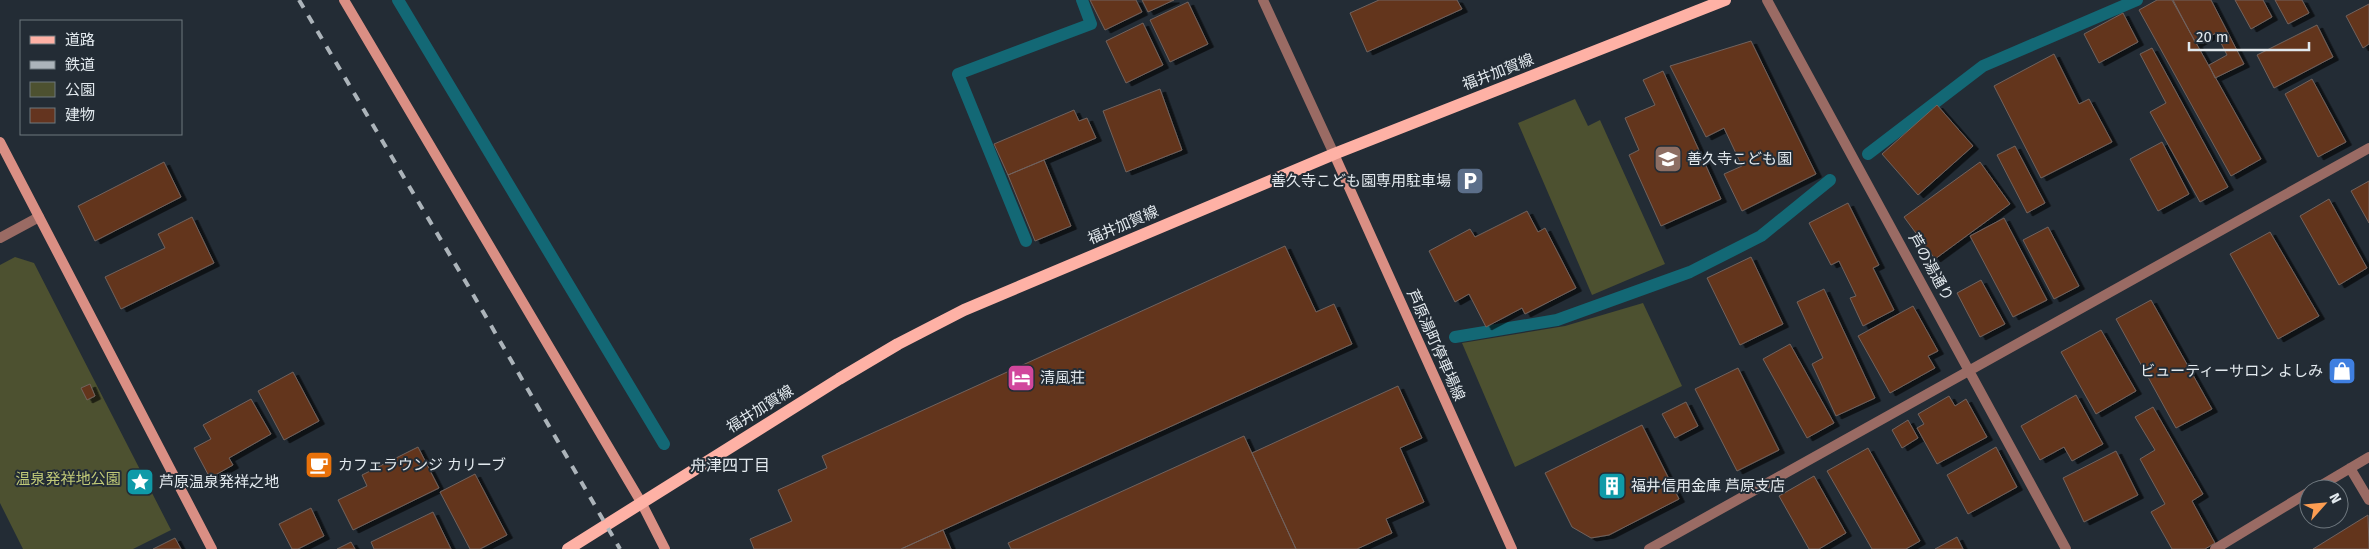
<svg xmlns="http://www.w3.org/2000/svg" width="2369" height="549" font-family="'Fira Sans','Noto Sans JP',sans-serif">
	<defs>
		<filter id="shadow"><feDropShadow dx="5.5" dy="3" stdDeviation="0" flood-color="#0009"/></filter>
	</defs>
	<rect width="100%" height="100%" fill="#232c35"/>
	<path fill="#4d5130" d="M1575,99l13,27 12,-6 65,144 -73,31 -74,-172z
		M15,257l19,6 137,267 -38,19h-110l-23,-46v-238z
		M1643,303l39,83 -167,81 -53,-124 103,-17z"/>
	<g fill="none" stroke-linecap="round" stroke-linejoin="round">
		<path stroke="#136875" stroke-width="12" d="M398,0l266,444
			M1868,154l115,-88 154,-66
			M1026,241l-68,-167 133,-50 -9,-24
			M1455,337l102,-17 133,-48 71,-36 69,-56"/>
	</g>
	<path fill="#64341f" stroke="#71635d" filter="url(#shadow)" d="M1090,0h46l6,12 -37,18z
		M1142,0h32l-26,12z
		M1379,0h78l5,9 -95,43 -17,-39z
		M2157,0h15l89,159 -30,17 -92,-166z
		M2173,0h38l33,64 -29,14 -6,-13 18,-10 -11,-22 -20,11z
		M2235,0h28l9,17 -21,12z
		M2275,0h27l7,13 -21,11z
		M1188,2l20,42 -38,18 -20,-42z
		M2369,4v40l-6,4 -17,-32z
		M2123,13l15,29 -39,21 -15,-29z
		M1143,23l20,42 -37,18 -20,-42z
		M2317,25l16,32 -59,31 -17,-33z
		M1751,41l65,133 -74,37 -18,-37 18,-8 -18,-38 -18,9 -36,-71z
		M2152,48l76,139 -28,15 -50,-90 16,-9 -26,-49z
		M2054,54l25,50 10,-5 23,43 -71,36 -47,-92z
		M1663,71l58,128 -60,27 -32,-71 10,-5 -14,-32 30,-13 -12,-25z
		M2312,79l34,63 -28,15 -33,-63z
		M1160,89l22,61 -56,22 -23,-61z
		M1937,105l36,41 -55,49 -36,-41z
		M1074,110l5,11 8,-3 9,20 -88,37 -14,-31z
		M2162,142l27,52 -31,17 -28,-52z
		M2015,146l30,57 -18,10 -30,-58z
		M1044,160l27,66 -36,15 -27,-66z
		M164,162l17,35 -86,44 -17,-35z
		M1980,162l30,42 -75,55 -31,-42z
		M2369,181v42l-18,-32z
		M2329,199l38,69 -28,17 -39,-69z
		M1848,203l31,62 -6,3 21,42 -31,16 -13,-28 6,-2 -17,-35 -8,4 -22,-42z
		M1527,211l11,21 7,-4 31,60 -51,26 -3,-6 -36,19 -17,-33 -14,8 -26,-51 41,-22 5,8z
		M192,217l22,46 -93,46 -16,-32 60,-29 -7,-14z
		M2004,218l43,82 -34,17 -43,-81z
		M2048,227l31,59 -25,13 -31,-59z
		M2270,232l49,84 -41,23 -48,-85z
		M1285,246l31,66 18,-8 18,40 -451,205h-147l-4,-10 42,-18 -14,-31 49,-22 -5,-12z
		M1751,257l32,67 -43,21 -33,-67z
		M1981,280l24,44 -25,13 -23,-44z
		M1824,289l51,109 -39,18 -24,-52 11,-6 -26,-56z
		M2151,300l61,109 -36,19 -60,-109z
		M1913,306l25,45 -10,5 7,12 -45,25 -32,-57z
		M2101,330l35,61 -40,23 -35,-62z
		M1790,344l44,79 -27,15 -44,-79z
		M1738,368l41,82 -42,21 -42,-82z
		M293,372l26,49 -35,19 -26,-49z
		M90,384l5,12 -8,4 -6,-12z
		M1398,386l24,52 -22,10 24,54 -38,17 6,14 -35,16h-61l-44,-96z
		M2076,395l27,49 -31,17 -8,-14 -24,13 -19,-34z
		M1949,396l6,10 11,-7 21,38 -50,27 -20,-36 7,-4 -6,-10z
		M251,399l20,35 -42,24 4,7 -23,13 -16,-30 17,-9 -8,-14z
		M1686,402l12,24 -23,12 -13,-24z
		M2153,407l50,87 -11,7 23,42 -10,6h-33l-21,-37 14,-8 -25,-45 15,-9 -20,-33z
		M1908,420l10,18 -16,10 -10,-18z
		M1642,425l37,74 -70,36 -18,3 -19,-11 -27,-54z
		M1244,436l52,113h-285l-3,-6z
		M418,447l21,41 -86,42 -15,-30 29,-14 -5,-11z
		M1996,447l21,40 -49,27 -21,-39z
		M1868,448l52,93 -14,8h-34l-45,-78z
		M2116,451l22,44 -54,27 -21,-44z
		M475,474l32,61 -27,14h-10l-30,-57z
		M1814,476l32,57 -27,16h-10l-30,-53z
		M311,508l13,28 -26,13h-6l-13,-25z
		M433,512l18,37h-77l-3,-7z
		M2368,515l1,34h-56z
		M943,530l8,19h-50z
		M1957,537l6,12h-28z
		M175,538l6,11h-28z
		M351,542l4,7h-18z"/>
	<g fill="none" stroke-linecap="round" stroke-linejoin="round">
		<path stroke="#9a6b64" stroke-width="10" d="M1263,0l71,154
			M1767,0l299,549
			M0,238l39,-21
			M2350,468l19,32
			M2315,489l54,-32
			M1649,549l720,-401
			M2215,549l94,-57"/>
		<path stroke="#da8f84" stroke-width="10" d="M344,0l297,502 24,47
			M0,142l212,407
			M1334,154l178,395"/>
		<path stroke="#feb1a5" stroke-width="12" d="M568,549l271,-170 59,-35 66,-34 370,-156 391,-154"/>
		<path stroke="#acb4ba" stroke-width="4" stroke-dasharray="9 9" stroke-linecap="butt" d="M299,0l168,284 153,265"/>
	</g>
	<defs>
		<symbol id="school-square" viewBox="-11 -11 22 22"><rect x="-9" y="-9" width="18" height="18" rx="4" fill="#8d6e63" stroke="#232c35"/><path d="M0-5L7-2L0 1L-7-2ZM-4 1L0 2.5L4 1V4Q0 6-4 4Z" fill="#fff"/></symbol>
		<symbol id="parking-square" viewBox="-11 -11 22 22"><rect x="-9" y="-9" width="18" height="18" rx="4" fill="#5c6f8a" stroke="#232c35"/><path d="M-3.5-5.5H1a3.5 3.5 0 0 1 0 7H-1V5.5H-3.5ZM-1-3.4V-.6H.8a1.4 1.4 0 0 0 0-2.8Z" fill="#fff"/></symbol>
		<symbol id="shop-square" viewBox="-11 -11 22 22"><rect x="-9" y="-9" width="18" height="18" rx="4" fill="#3f7fe0" stroke="#232c35"/><path d="M-5-2.5h2.3a2.7 3.5 0 0 1 5.4 0H5L5.5 6h-11ZM-1.5-2.5h3a1.5 2.3 0 0 0-3 0Z" fill="#fff"/></symbol>
		<symbol id="hotel-square" viewBox="-11 -11 22 22"><rect x="-9" y="-9" width="18" height="18" rx="4" fill="#d1479c" stroke="#232c35"/><path d="M-6-4.5h1.5V1H6V5H4.5V3h-9V5H-6ZM-4 0a1.8 1.8 0 1 1 3.6 0ZM.5 0V-2.5h3Q6-2.5 6 0Z" fill="#fff"/></symbol>
		<symbol id="cafe-square" viewBox="-11 -11 22 22"><rect x="-9" y="-9" width="18" height="18" rx="4" fill="#e8710a" stroke="#232c35"/><path d="M-5.5-4.5H6V0H3Q3 3.5 0 3.5H-2.5Q-5.5 3.5-5.5 0ZM3-3.2v2h1.7v-2ZM-6 4.5H4V6H-6Z" fill="#fff"/></symbol>
		<symbol id="sight-square" viewBox="-11 -11 22 22"><rect x="-9" y="-9" width="18" height="18" rx="4" fill="#0f9aa8" stroke="#232c35"/><path d="M0-6L1.8-2.2L6-1.7L2.9 1.2L3.7 5.4L0 3.3L-3.7 5.4L-2.9 1.2L-6-1.7L-1.8-2.2Z" fill="#fff"/></symbol>
		<symbol id="building-square" viewBox="-11 -11 22 22"><rect x="-9" y="-9" width="18" height="18" rx="4" fill="#0f9aa8" stroke="#232c35"/><path d="M-4-6H4V6H1V3H-1V6H-4ZM-2.5-4.3h1.7v1.8h-1.7ZM.8-4.3h1.7v1.8H.8ZM-2.5-1h1.7V.8h-1.7ZM.8-1h1.7V.8H.8Z" fill="#fff"/></symbol>
	</defs>
	<g fill-rule="evenodd">
		<use href="#school-square" x="1652" y="143" width="32" height="32"/>
		<use href="#parking-square" x="1454" y="165" width="32" height="32"/>
		<use href="#shop-square" x="2326" y="355" width="32" height="32"/>
		<use href="#hotel-square" x="1005" y="362" width="32" height="32"/>
		<use href="#cafe-square" x="303" y="449" width="32" height="32"/>
		<use href="#sight-square" x="124" y="466" width="32" height="32"/>
		<use href="#building-square" x="1596" y="470" width="32" height="32"/>
	</g>
	<g text-anchor="middle" stroke-width="4" stroke-linejoin="round" paint-order="stroke">
		<g font-size="15" fill="#e2e9ee" stroke="#232c35">
			<text transform="translate(1498 72) rotate(-21)" y="5">福井加賀線</text>
			<text transform="translate(1123 225) rotate(-23)" y="5">福井加賀線</text>
			<text transform="translate(1931 267) rotate(61)" y="5">芦の湯通り</text>
			<text transform="translate(1436 345) rotate(66)" y="5">芦原湯町停車場線</text>
			<text transform="translate(760 409) rotate(-32)" y="5">福井加賀線</text>
		</g>
		<g font-size="15" fill="#e2e9ee" stroke="#232c35" text-anchor="start">
			<text x="1687" y="164">善久寺こども園</text>
			<text x="1451" y="186" text-anchor="end">善久寺こども園専用駐車場</text>
			<text x="2323" y="376" text-anchor="end">ビューティーサロン よしみ</text>
			<text x="1040" y="383">清風荘</text>
			<text x="338" y="470">カフェラウンジ カリーブ</text>
			<text x="159" y="487">芦原温泉発祥之地</text>
			<text x="1631" y="491">福井信用金庫 芦原支店</text>
		</g>
		<g font-size="15" fill="#c0c977" stroke="#232c35">
			<text x="68" y="484">温泉発祥地公園</text>
		</g>
		<g font-size="16" fill="#e2e9ee" stroke="#232c35">
			<text x="730" y="471">舟津四丁目</text>
		</g>
	</g>
	<rect x="20" y="20" width="162" height="115" fill="#232c35" stroke="#6f787f"/>
	<rect x="30" y="36" width="25" height="8" fill="#feb1a5" stroke="#6f787f"/>
	<text x="65" y="45" font-size="15" fill="#e2e9ee">道路</text>
	<rect x="30" y="61" width="25" height="8" fill="#acb4ba" stroke="#6f787f"/>
	<text x="65" y="70" font-size="15" fill="#e2e9ee">鉄道</text>
	<rect x="30" y="82" width="25" height="15" fill="#4d5130" stroke="#6f787f"/>
	<text x="65" y="95" font-size="15" fill="#e2e9ee">公園</text>
	<rect x="30" y="108" width="25" height="15" fill="#64341f" stroke="#6f787f"/>
	<text x="65" y="120" font-size="15" fill="#e2e9ee">建物</text>
	<g transform="translate(2324 504) rotate(63)"><circle r="24" fill="#232c35" stroke="#6f787f"/>
	<path d="M0-4L9 19L0 12L-9 19Z" fill="#fc9d52"/>
	<text y="-8" font-size="14" font-weight="bold" text-anchor="middle" fill="#e2e9ee">N</text>
	</g>
	<path d="M2189 42v8h120v-8" fill="none" stroke="#e2e9ee" stroke-width="2.5"/>
	<text x="2196" y="42" font-size="15" fill="#e2e9ee" stroke="#232c35" stroke-width="4" paint-order="stroke">20 m</text>
</svg>
